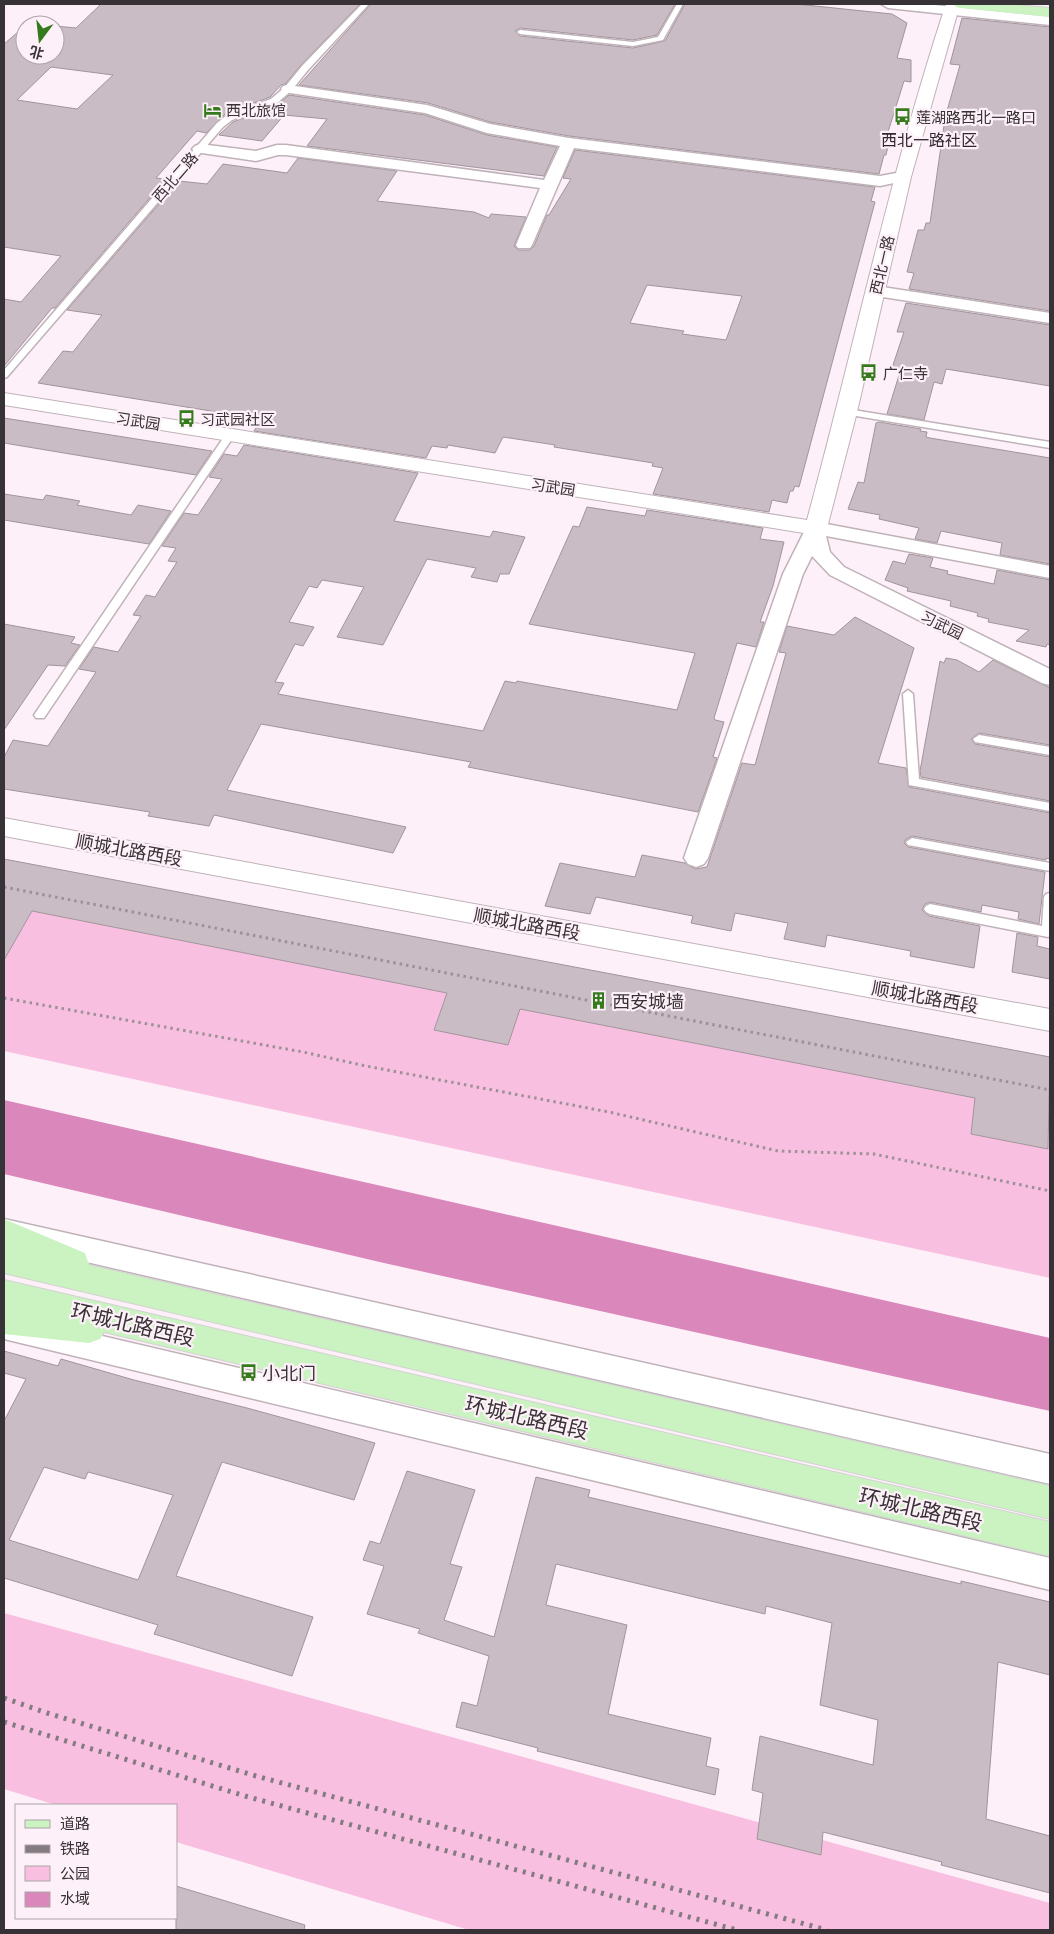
<svg xmlns="http://www.w3.org/2000/svg" width="1054" height="1934" font-family="Quicksand,'Noto Sans SC',sans-serif">
<style>
.green{fill:#f9bfe1}
.water{fill:#da87bb}
.building{fill:#cabcc4;stroke:#a1949b;fill-rule:evenodd}
.lines{fill:none;stroke-linecap:round;stroke-linejoin:round}
.lane-casing{stroke:#bfb2b9;stroke-width:3}
.street-casing{stroke:#bfb2b9;stroke-width:3}
.secondary-casing{stroke:#bfb2b9;stroke-width:2}
.primary-casing{stroke:#d3d2d3;stroke-width:2}
.path{stroke:#9b9197;stroke-width:3;stroke-dasharray:2.5 4;stroke-linecap:butt}
.lane{fill:#fff;fill-rule:evenodd}
.street{fill:#fff;fill-rule:evenodd}
.secondary{fill:#fff;fill-rule:evenodd}
.primary{fill:#cbf2c1;fill-rule:evenodd}
.rail{stroke:#837b80;stroke-width:5;stroke-dasharray:3 6;stroke-linecap:butt}
.labels{text-anchor:middle;dominant-baseline:central;stroke-width:4.5;stroke-linejoin:round;paint-order:stroke}
.far-poi-label{font-size:15px;fill:#373235;stroke:#fef0f8;text-anchor:start}
.far-street-label{font-size:15px;fill:#373235;stroke:#fef0f8}
.far-neighbourhood-label{font-size:16px;fill:#31272d;stroke:#fef0f8}
.street-label{font-size:18px;fill:#373235;stroke:#fef0f8}
.poi-label{font-size:18px;fill:#373235;stroke:#fef0f8;text-anchor:start}
.near-street-label{font-size:21px;fill:#373235;stroke:#fef0f8}
</style>
<rect width="100%" height="100%" fill="#fef0f8"/>
<g class="green">
<polygon points="32,911 447,993 508,1045 520,1009 975,1098 971,1134 1048,1149 1050,1124 1050,1278 4,1051 4,941 14,943"/>
<polygon points="4,1613 1050,1903 1050,1930 469,1930 176,1842 176,1805 56,1805 4,1789"/>
</g>
<polygon class="water" points="4,1100 1050,1338 1050,1411 384,1263 4,1174"/>
<g class="building">
<path d="M101 4H360L301 65 285 84 281 85 270 97 225 114 206 133 197 131 156 178 166 179 55 308H52L4 366V299L21 302 61 256 4 247V44L25 26V55H55V26L76 28ZM51 67 113 75 77 109 17 100Z"/>
<polygon points="371,4 675,4 657,35 633,40 520,28 515,31 520,36 633,48 665,41 685,4 796,4 892,14 907,23 897,58 911,60 911,82 904,81 888,132 891,133 886,155 884,155 879,174 569,136 490,122 428,103 299,85"/>
<polygon points="962,18 1050,27 1050,311 909,289 914,273 907,272 918,230 924,230 926,223 930,223 945,118 960,65 950,64"/>
<polygon points="289,95 425,115 487,135 557,147 544,176 307,146 327,119 284,115 262,141 219,135 233,122 278,105"/>
<path d="M575 150 875 187 871 201 875 202 799 487 795 486 793 491H790L787 503 772 500 769 512 653 494 663 468 652 466 653 463 554 447 555 445 549 444 503 437 495 453 448 445 447 448 432 446 426 458 254 431 263 417 217 412 38 383 63 351 73 352 102 315 67 310 179 181 207 184 223 164 287 173 298 158 397 171 377 201 474 212 489 218 491 214 526 217 514 246 518 250H530L534 246 547 215H549L571 179 563 178ZM647 285 742 296 726 340 682 334 684 331 630 323Z"/>
<polygon points="906,303 1050,325 1050,386 946,369 942,384 934,382 924,420 887,414 900,372 891,371 904,332 897,332"/>
<polygon points="4,418 212,451 196,475 4,443"/>
<polygon points="879,422 921,429 920,431 927,432 926,437 930,438 1050,458 1050,564 1000,555 1002,543 941,531 937,543 915,539 919,528 879,519 880,515 848,509 858,482 864,483 876,423"/>
<polygon points="244,445 418,473 394,521 490,537 493,531 525,537 509,574 500,574 497,582 471,577 476,568 427,559 383,645 337,637 364,587 322,580 317,588 309,586 289,622 314,627 303,646 295,644 275,682 284,683 278,694 483,731 505,681 516,683 517,681 677,710 695,653 529,624 573,526 579,527 587,507 645,516 647,510 763,528 760,539 784,542 773,586 760,622 764,622 756,647 737,643 714,718 715,720 724,722 713,757 717,758 698,812 468,767 471,762 261,724 227,790 406,827 393,853 214,815 209,826 148,816 150,812 4,789 4,757 13,740 48,746 96,672 79,669 94,647 118,652 141,616 133,615 146,595 155,597 177,562 168,561 176,548 162,546 184,513 198,515 222,479 209,477 224,454 237,456"/>
<polygon points="4,494 43,500 46,495 80,501 77,505 131,515 138,505 171,511 149,544 4,520"/>
<polygon points="909,554 933,558 930,567 948,571 947,574 994,584 997,570 1050,580 1050,645 1047,644 1046,647 1016,641 1029,630 988,622 989,619 977,616 978,613 950,606 951,601 907,591 908,588 885,580 893,561 905,564"/>
<polygon points="855,617 914,648 878,763 906,768 909,787 1050,813 1050,859 1046,858 1046,860 912,836 905,840 904,843 908,847 1045,872 1039,924 1018,919 1019,912 982,905 981,912 930,902 925,904 922,910 929,916 980,926 974,968 910,956 911,951 827,935 825,947 784,939 788,923 735,913 731,931 691,923 693,916 596,897 590,914 545,906 560,863 635,877 642,855 685,863 695,869 707,867 742,763 755,765 786,653 779,652 787,626 834,635"/>
<polygon points="4,624 75,637 71,643 80,645 65,666 48,665 4,730"/>
<polygon points="946,658 957,660 979,672 993,660 1050,688 1050,745 979,733 971,739 975,744 1050,757 1050,801 921,777 920,771 940,661 944,663"/>
<polygon points="4,859 1050,1057 1048,1149 971,1134 975,1098 520,1009 508,1045 434,1030 447,993 32,911 4,960"/>
<polygon points="1017,933 1038,937 1037,946 1050,949 1050,979 1012,972"/>
<path d="M4 1351 58 1366 61 1359 134 1380 247 1408 375 1443 354 1500 222 1462 176 1576 313 1617 292 1676 154 1634 158 1625 4 1578V1421L26 1379 4 1373ZM44 1467 85 1479 88 1472 173 1495 138 1580 9 1540Z"/>
<polygon points="407,1471 475,1490 450,1564 462,1567 444,1620 494,1637 536,1477 590,1490 588,1497 961,1584 961,1581 1050,1602 1050,1675 998,1662 986,1819 1050,1836 1050,1893 941,1865 942,1862 823,1832 821,1855 757,1839 763,1793 752,1790 760,1736 873,1765 878,1720 820,1705 832,1623 766,1606 765,1614 556,1564 546,1605 627,1625 608,1714 711,1738 706,1766 719,1769 715,1795 537,1751 538,1748 456,1727 462,1702 477,1706 489,1656 418,1633 420,1629 367,1614 384,1566 363,1560 370,1541 380,1544"/>
<polygon points="176,1886 305,1925 304,1930 176,1930"/>
</g>
<g class="lines">
<defs>
<g id="lane">
<polygon points="362,4 369,4 308,70 291,91 277,103 232,120 223,127 7,377 4,378 4,370 217,123 226,116 271,99 285,87 302,66"/>
<polygon points="677,4 683,4 663,40 633,46 520,34 517,32 520,30 633,42 658,37"/>
<polygon points="847,409 1050,442 1050,448 844,414 842,412"/>
<polygon points="229,433 234,436 44,718 36,718 34,715 36,712 226,434"/>
<polygon points="908,690 913,694 919,779 1050,803 1050,811 909,785 903,694"/>
<polygon points="979,735 1050,747 1050,755 975,742 973,739"/>
<polygon points="912,838 1050,863 1050,871 908,845 906,842"/>
<polygon points="1050,893 1050,936 1048,937 930,914 926,912 924,909 926,906 930,904 1042,926 1044,897 1046,894"/>
</g>
<g id="street">
<polygon points="881,4 925,4 1050,17 1050,25 888,8"/>
<polygon points="288,85 427,105 490,124 569,138 880,176 902,172 908,174 910,177 908,180 880,186 574,148 532,245 530,248 518,248 516,245 540,188 286,155 278,155 256,161 195,152 192,149 195,146 200,144 256,151 277,145 286,145 544,180 560,146 487,133 425,113 283,92 281,89 283,86"/>
<polygon points="876,286 1050,313 1050,323 870,295 867,291 870,287"/>
<polygon points="816,522 1050,566 1050,578 826,536 830,552 844,567 1050,669 1050,685 1042,683 830,575 812,556 803,574 708,858 704,864 696,867 688,864 684,858 783,574 806,528 809,524"/>
<polygon points="4,1219 1050,1454 1050,1484 4,1243"/>
<polygon points="4,1313 1050,1558 1050,1590 4,1339"/>
</g>
<g id="secondary">
<path d="M946 4H960L911 177 857 412 827 528 824 533 816 535 4 405V393L807 520C854 348 890 173 946 4Z"/>
<polygon points="4,818 1050,1009 1050,1031 4,836"/>
</g>
<g id="primary">
<polygon points="954,4 1003,4 1050,8 1050,17 961,8 956,7"/>
<polygon points="4,1219 85,1253 89,1265 1050,1486 1050,1519 4,1273"/>
<polygon points="4,1280 1050,1522 1050,1556 104,1332 100,1339 89,1343 4,1334"/>
</g>
</defs>
<use href="#lane" class="lane-casing"/>
<use href="#street" class="street-casing"/>
<use href="#secondary" class="secondary-casing"/>
<use href="#primary" class="primary-casing"/>
<g class="path">
<polyline points="4,887 1050,1090"/>
<polyline points="4,998 303,1052 366,1066 609,1112 778,1151 874,1154 1050,1191"/>
</g>
<use href="#lane" class="lane"/>
<use href="#street" class="street"/>
<use href="#secondary" class="secondary"/>
<use href="#primary" class="primary"/>
<g class="rail">
<polyline points="4,1698 47,1713 256,1776 827,1930"/>
<polyline points="4,1722 245,1796 737,1930"/>
</g>
</g>
<defs>
<symbol id="hotel-bare" viewBox="-9 -9 18 18"><path d="M-6-4.5h1.5V1H6V5H4.5V3h-9V5H-6ZM-4 0a1.8 1.8 0 1 1 3.6 0ZM.5 0V-2.5h3Q6-2.5 6 0Z" fill="#357a1c" stroke="#fef0f8" stroke-width="2.5" paint-order="stroke"/></symbol>
<symbol id="bus-bare" viewBox="-9 -9 18 18"><path d="M-5-6H5V4H4V6H2V4H-2V6H-4V4H-5ZM-3.5-4V0h7V-4ZM-3.5 1.2v1.5H-2V1.2ZM2 1.2v1.5H3.5V1.2Z" fill="#357a1c" stroke="#fef0f8" stroke-width="2.5" paint-order="stroke"/></symbol>
<symbol id="building-bare" viewBox="-9 -9 18 18"><path d="M-4-6H4V6H1V3H-1V6H-4ZM-2.5-4.3h1.7v1.8h-1.7ZM.8-4.3h1.7v1.8H.8ZM-2.5-1h1.7V.8h-1.7ZM.8-1h1.7V.8H.8Z" fill="#357a1c" stroke="#fef0f8" stroke-width="2.5" paint-order="stroke"/></symbol>
</defs>
<g fill-rule="evenodd">
<use href="#hotel-bare" x="200" y="98" width="25" height="25"/>
<use href="#bus-bare" x="890" y="104" width="25" height="25"/>
<use href="#bus-bare" x="856" y="360" width="25" height="25"/>
<use href="#bus-bare" x="174" y="406" width="25" height="25"/>
<use href="#building-bare" x="586" y="988" width="25" height="25"/>
<use href="#bus-bare" x="236" y="1360" width="25" height="25"/>
</g>
<g class="labels">
<g class="far-poi-label">
<text x="226" y="110">西北旅馆</text>
<text x="916" y="117">莲湖路西北一路口</text>
<text x="883" y="373">广仁寺</text>
<text x="200" y="419">习武园社区</text>
</g>
<g class="far-street-label">
<text transform="translate(175 177) rotate(-49)">西北二路</text>
<text transform="translate(882 265) rotate(-77)">西北一路</text>
<text transform="translate(138 421) rotate(9)">习武园</text>
<text transform="translate(553 487) rotate(9)">习武园</text>
<text transform="translate(942 625) rotate(26)">习武园</text>
</g>
<g class="far-neighbourhood-label">
<text x="929" y="140">西北一路社区</text>
</g>
<g class="street-label">
<text transform="translate(129 850) rotate(10)">顺城北路西段</text>
<text transform="translate(527 924) rotate(10)">顺城北路西段</text>
<text transform="translate(925 997) rotate(10)">顺城北路西段</text>
</g>
<g class="poi-label">
<text x="612" y="1001">西安城墙</text>
<text x="262" y="1373">小北门</text>
</g>
<g class="near-street-label">
<text transform="translate(133 1324) rotate(13)">环城北路西段</text>
<text transform="translate(527 1417) rotate(13)">环城北路西段</text>
<text transform="translate(921 1509) rotate(13)">环城北路西段</text>
</g>
</g>
<rect width="1054" height="1934" fill="none" stroke="#373235" stroke-width="10"/>
<rect x="15" y="1804" width="162" height="115" fill="#fef0f8" stroke="#aea4aa"/>
<rect x="25" y="1820" width="25" height="8" fill="#cbf2c1" stroke="#aea4aa"/>
<text x="60" y="1829" font-size="15" fill="#373235">道路</text>
<rect x="25" y="1845" width="25" height="8" fill="#837b80" stroke="#aea4aa"/>
<text x="60" y="1854" font-size="15" fill="#373235">铁路</text>
<rect x="25" y="1866" width="25" height="15" fill="#f9bfe1" stroke="#aea4aa"/>
<text x="60" y="1879" font-size="15" fill="#373235">公园</text>
<rect x="25" y="1892" width="25" height="15" fill="#da87bb" stroke="#aea4aa"/>
<text x="60" y="1904" font-size="15" fill="#373235">水域</text>
<g transform="translate(40 40) rotate(195)"><circle r="24" fill="#fef0f8" stroke="#aea4aa"/>
<path d="M0-4L9 19L0 12L-9 19Z" fill="#357a1c"/>
<text y="-8" font-size="14" font-weight="bold" text-anchor="middle" fill="#373235">北</text>
</g>
</svg>
